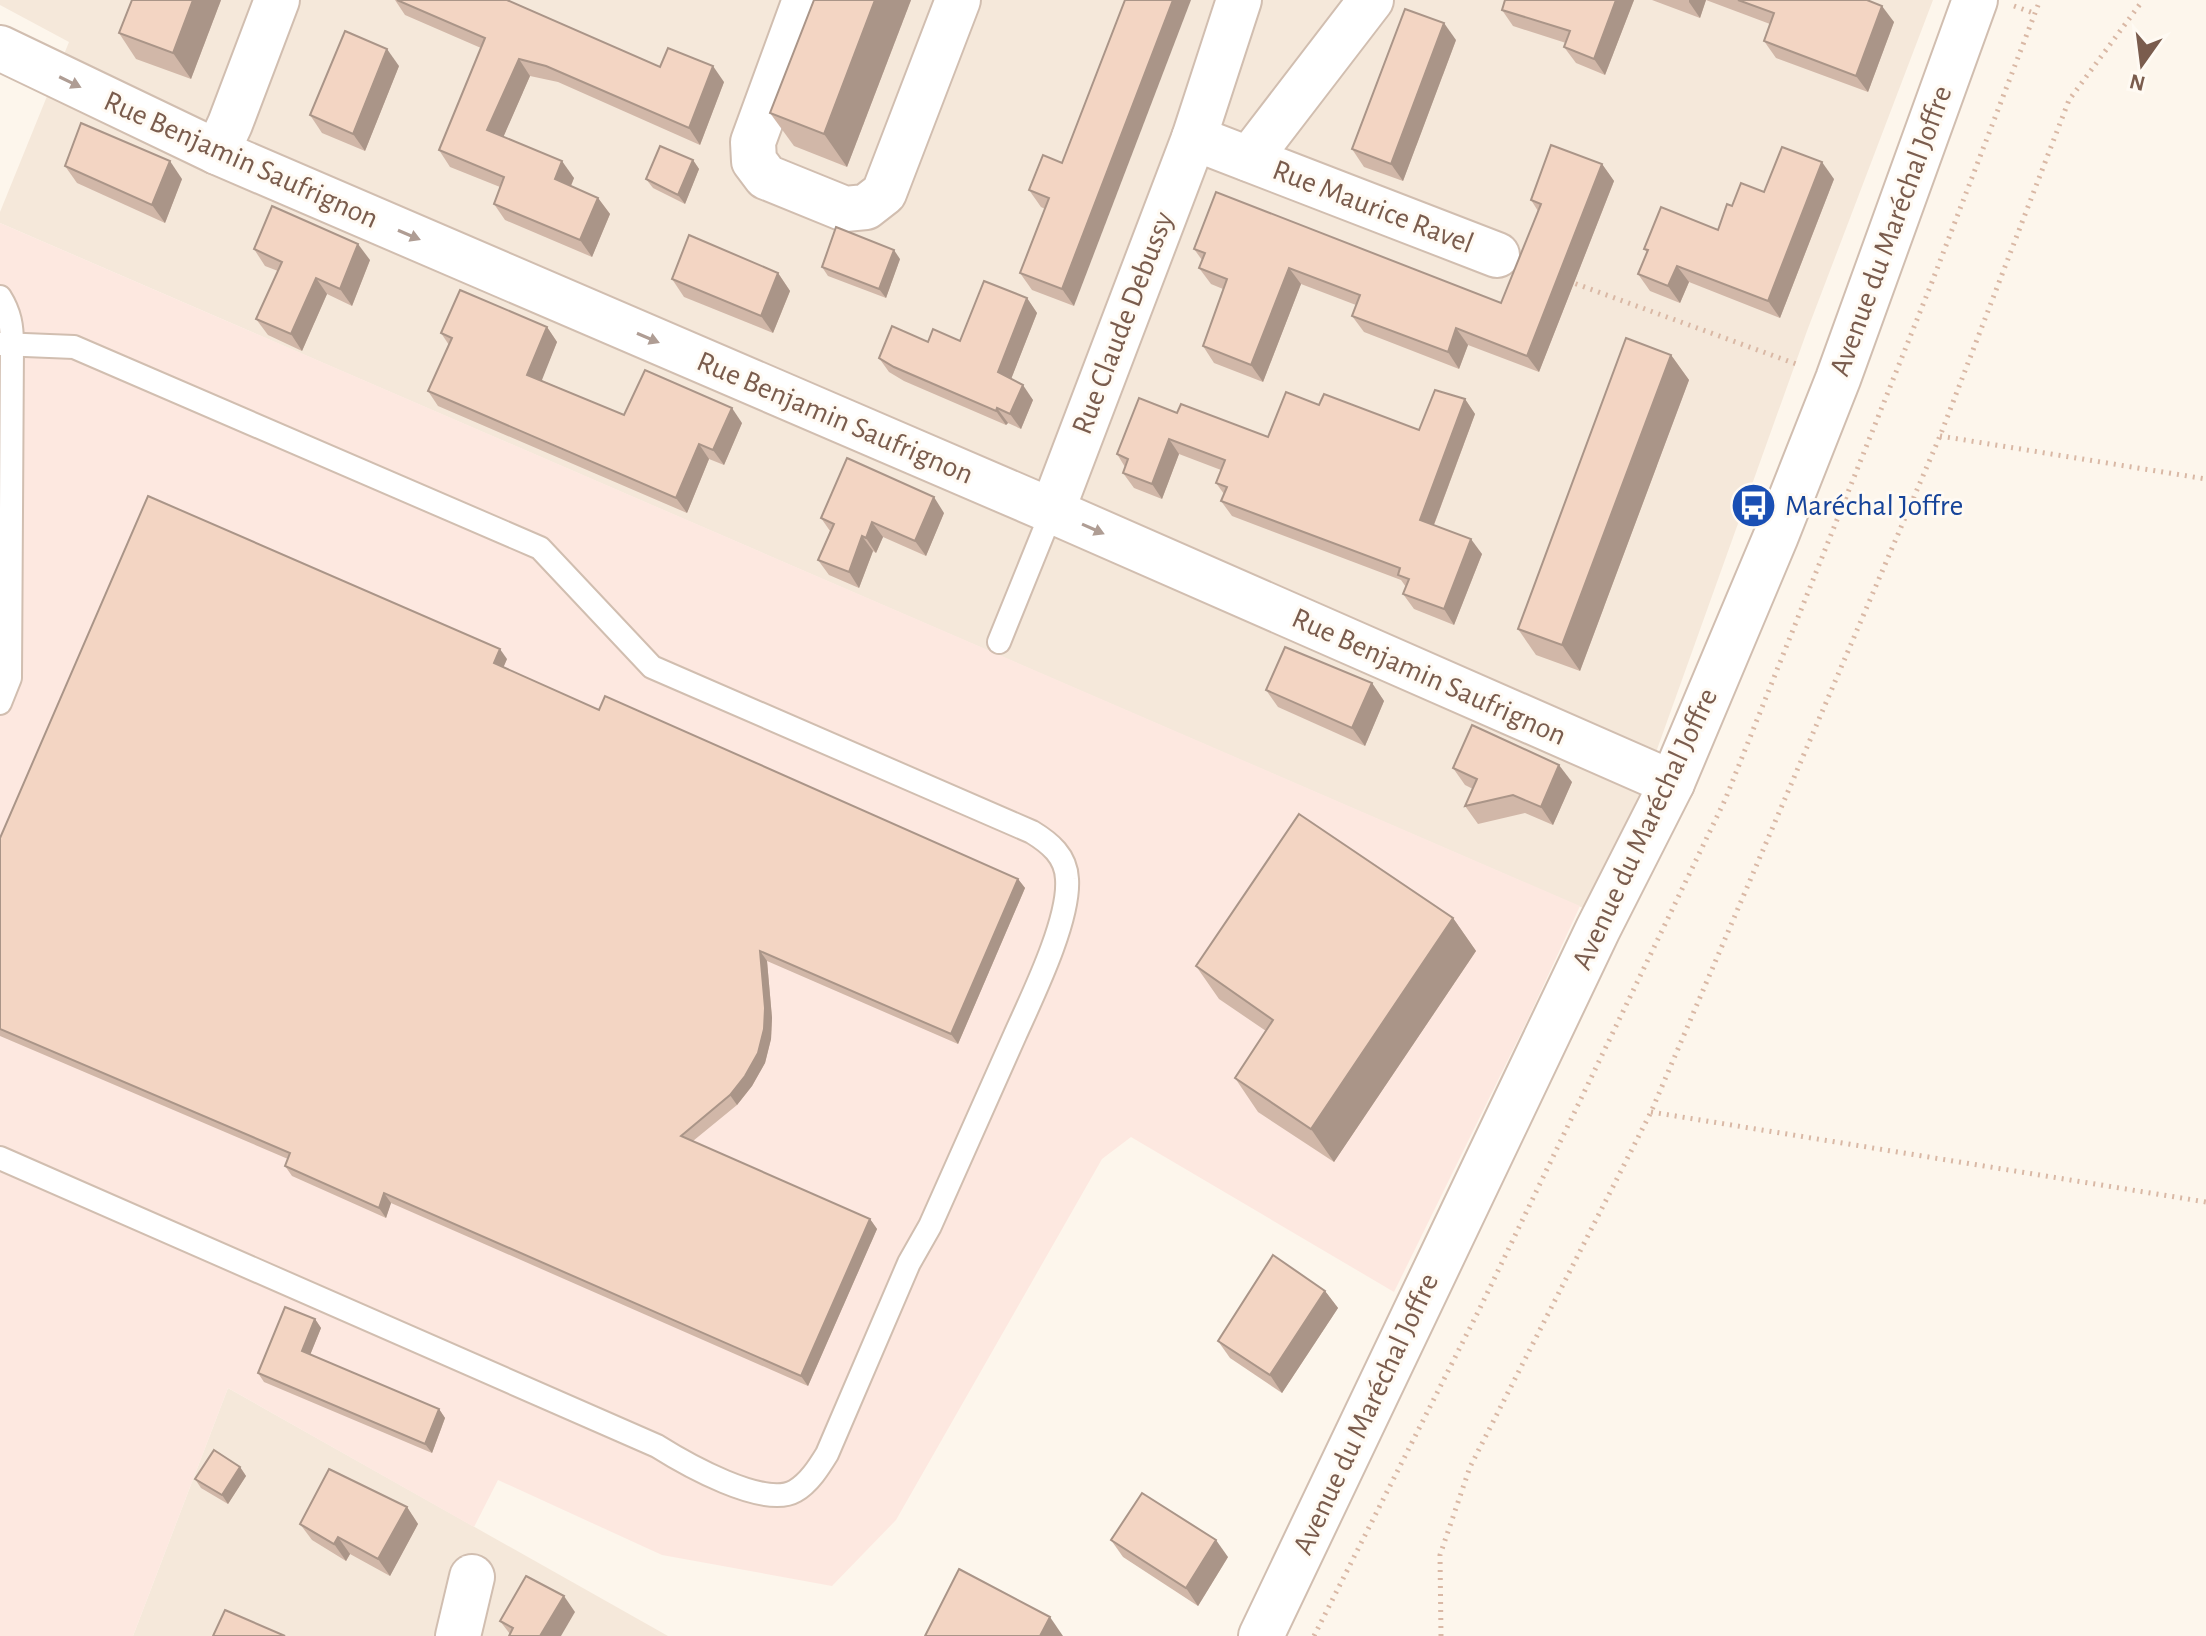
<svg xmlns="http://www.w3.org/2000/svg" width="2206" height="1636" font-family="'Alegreya Sans',sans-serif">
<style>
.residential{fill:#f5e8da}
.commercial{fill:#fde8e0}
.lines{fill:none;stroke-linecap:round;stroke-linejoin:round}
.service-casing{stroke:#d1beb0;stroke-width:26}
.minor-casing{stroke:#d1beb0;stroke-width:48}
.tertiary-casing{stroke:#d1beb0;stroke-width:48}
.path{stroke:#d9b8a5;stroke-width:5;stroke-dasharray:2 6;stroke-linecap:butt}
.service{stroke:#fff;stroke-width:22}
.minor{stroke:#fff;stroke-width:44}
.tertiary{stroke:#fff;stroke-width:44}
.wall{fill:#d1b7a8}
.shaded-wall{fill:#aa9588}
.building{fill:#f3d5c3;stroke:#aa9588;stroke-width:2}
.oneway{fill:#af9d94}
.labels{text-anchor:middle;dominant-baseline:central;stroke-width:6;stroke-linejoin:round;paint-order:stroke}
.street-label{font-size:30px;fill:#7a5c4d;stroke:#fffaf3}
.transit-label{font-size:30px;fill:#164399;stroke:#fffaf3;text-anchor:start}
</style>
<rect width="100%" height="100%" fill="#fdf6ec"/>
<g class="residential">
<polygon points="0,0 1933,0 1807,331 1640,797 1583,908 0,223 0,212 69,42 0,5"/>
<polygon points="228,1388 668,1636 133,1636"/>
</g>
<polygon class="commercial" points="0,223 1580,906 1528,1019 1394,1292 1131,1137 1102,1159 896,1520 832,1586 662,1555 498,1480 474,1527 228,1388 133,1636 0,1636"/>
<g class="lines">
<defs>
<g id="service">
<path d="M0 297C10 313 12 326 12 344L10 678 0 703"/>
<path d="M0 344 74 347 540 548 652 667 1032 832C1050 843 1066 856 1067 879 1070 920 1032 997 1015 1035 986 1099 958 1163 930 1226L909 1263 827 1454C819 1467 809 1483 795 1491 764 1509 684 1463 657 1446L0 1158"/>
<polyline points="999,642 1052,511"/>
</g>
<g id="minor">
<polyline points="805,0 753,142 754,161 766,177 845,209 866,207 884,193 958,0"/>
<polyline points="0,48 217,152 1052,511 1672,783"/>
<polyline points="1194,138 1497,255"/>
<polyline points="217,152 230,124 277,0"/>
<polyline points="1249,159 1371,0"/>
<polyline points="1052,511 1194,138 1239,0"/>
<polyline points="458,1636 472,1577"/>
</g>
<polyline id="tertiary" points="1261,1636 1598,929 1672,783 1776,536 1838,379 1975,0"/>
</defs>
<use href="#service" class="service-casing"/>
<use href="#minor" class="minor-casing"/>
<use href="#tertiary" class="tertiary-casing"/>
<g class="path">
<polyline points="2014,6 2036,14"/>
<polyline points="1568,281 1799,365"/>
<polyline points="1940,436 2206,479"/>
<polyline points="1651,1112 2206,1202"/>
<polyline points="1314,1636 1481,1306 1725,800 1932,282 2040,0"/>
<polyline points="1441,1636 1440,1555 1470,1467 1651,1112 1940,436 2069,100 2143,0"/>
</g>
<use href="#service" class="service"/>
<use href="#minor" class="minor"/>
<use href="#tertiary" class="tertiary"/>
</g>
<g class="wall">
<polygon points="221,0 191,79 136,59 119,33"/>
<polygon points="395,0 508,0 660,67 724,82 700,145 558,82 530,76 503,137 574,178 571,186 598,198 610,214 592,257 505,220 494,204 500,187 450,167 439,150 481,48 405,15"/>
<polygon points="814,0 911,0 847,167 794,146 770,113"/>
<polygon points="1634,0 1605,75 1576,63 1564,47 1566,43 1513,26 1502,10"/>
<polygon points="1652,0 1867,0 1894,22 1868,92 1776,58 1764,41 1770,24 1706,0 1700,18"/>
<polygon points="1456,40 1403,181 1364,167 1352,149"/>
<polygon points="399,66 365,151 322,133 310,115"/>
<polygon points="1043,155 1074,306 1032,290 1020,273 1045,209 1041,207 1029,190"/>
<polygon points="693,160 699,169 685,204 653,188 646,179"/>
<polygon points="1602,164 1614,181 1539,372 1468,345 1459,369 1364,332 1352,316 1356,305 1301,284 1263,382 1214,363 1203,346 1223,289 1211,284 1199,268 1202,260 1194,249 1501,303 1538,211 1531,200"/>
<polygon points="65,166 182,179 165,223 77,183"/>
<polygon points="1834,179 1780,318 1689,282 1680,303 1650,291 1638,274 1647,252 1644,249 1718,230 1732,206 1764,192"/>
<polygon points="254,249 370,260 352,306 327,294 302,351 268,335 256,319 278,271 265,266"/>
<polygon points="900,259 886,298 828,276 822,267"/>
<polygon points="778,273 790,291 773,333 684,297 672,279"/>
<polygon points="1027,298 1037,313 1011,379 1033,400 1021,429 1008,423 1006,425 904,381 889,372 879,358 928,342 960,341"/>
<polygon points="547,327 557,342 541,380 624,415 742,423 724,465 709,459 687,513 438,406 428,391 449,345 441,333"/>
<polygon points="1671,355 1689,380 1580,671 1536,655 1518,629"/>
<polygon points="1465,399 1475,414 1434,525 1482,554 1454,625 1414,609 1403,594 1406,587 1401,580 1232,516 1221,501 1224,494 1216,483 1221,470 1179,454 1162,499 1134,488 1123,473 1125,467 1117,454 1177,413 1268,437 1319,405 1419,430"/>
<polygon points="944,513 926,556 883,537 876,553 873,551 859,588 829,575 818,560 830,531 821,518"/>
<polygon points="507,659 503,667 599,710 1018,879 1025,888 958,1044 767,961 772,1018 771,1039 765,1063 752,1086 737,1105 693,1141 870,1219 877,1229 808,1386 391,1203 386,1218 292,1176 285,1166 288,1159 0,1036 0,838"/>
<polygon points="1372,683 1384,701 1365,746 1278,707 1266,690"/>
<polygon points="1453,768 1572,782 1553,825 1525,813 1478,824 1465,806 1473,789 1465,785"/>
<polygon points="1453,918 1476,951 1334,1162 1258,1112 1235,1078 1266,1031 1219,999 1196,966"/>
<polygon points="1325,1291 1338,1308 1282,1393 1230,1358 1218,1341"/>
<polygon points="315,1319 321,1328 310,1355 439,1409 445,1418 432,1453 264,1382 258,1373"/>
<polygon points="240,1467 246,1476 228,1504 201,1488 195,1479"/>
<polygon points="407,1507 418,1524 390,1576 350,1554 346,1561 312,1540 300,1524"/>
<polygon points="1111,1540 1228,1557 1198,1606 1123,1557"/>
<polygon points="575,1612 510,1634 500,1621"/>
</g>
<g class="shaded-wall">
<polygon points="193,0 221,0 191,79 173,53"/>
<polygon points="875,0 911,0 847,167 824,134"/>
<polygon points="1173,0 1191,0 1074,306 1062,289"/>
<polygon points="1616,0 1634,0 1605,75 1594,59"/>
<polygon points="1689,0 1706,0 1700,18 1689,2"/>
<polygon points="1882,6 1894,22 1868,92 1856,76"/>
<polygon points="1444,23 1456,40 1403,181 1391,164"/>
<polygon points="387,49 399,66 365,151 353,134"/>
<polygon points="519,59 530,76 499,147 487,130"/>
<polygon points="713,66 724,82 700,145 689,128"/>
<polygon points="693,160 699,169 685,204 678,195"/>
<polygon points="170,161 182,179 165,223 152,205"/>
<polygon points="562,161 574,178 567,195 555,179"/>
<polygon points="1822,162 1834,179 1780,318 1768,301"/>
<polygon points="1602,164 1614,181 1539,372 1527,356"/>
<polygon points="598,198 610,214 592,257 580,240"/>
<polygon points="358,244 370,260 352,306 340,289"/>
<polygon points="894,250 900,259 886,298 879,289"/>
<polygon points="1677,266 1689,282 1680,303 1668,286"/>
<polygon points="1289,268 1301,284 1263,382 1251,365"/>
<polygon points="778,273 790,291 773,333 761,316"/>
<polygon points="316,278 327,294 302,351 291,334"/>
<polygon points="1027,298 1037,313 1008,387 998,372"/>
<polygon points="547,327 557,342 538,390 527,375"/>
<polygon points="1456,328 1468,345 1459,369 1448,352"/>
<polygon points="1671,355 1689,380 1580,671 1562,645"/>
<polygon points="1023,385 1033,400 1021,429 1010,414"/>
<polygon points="1465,399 1475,414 1430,535 1420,520"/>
<polygon points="732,408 742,423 724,465 713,450"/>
<polygon points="997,408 1008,423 1006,425 996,411"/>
<polygon points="1169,439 1179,454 1162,499 1152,484"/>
<polygon points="699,444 709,459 687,513 676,498"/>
<polygon points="934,497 944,513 926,556 915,541"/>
<polygon points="872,522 883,537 876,553 866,538"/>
<polygon points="862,536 873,551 859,588 849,572"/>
<polygon points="1471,539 1482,554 1454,625 1444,609"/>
<polygon points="500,649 507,659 501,673 494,663"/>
<polygon points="1372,683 1384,701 1365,746 1352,728"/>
<polygon points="1559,765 1572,782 1553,825 1541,807"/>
<polygon points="1018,879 1025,888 958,1044 951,1034"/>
<polygon points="1453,918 1476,951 1334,1162 1311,1129"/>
<polygon points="760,951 767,961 772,1018 771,1039 765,1063 752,1086 737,1105 730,1095"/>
<polygon points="384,1193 391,1203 386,1218 379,1208"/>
<polygon points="870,1219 877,1229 808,1386 801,1376"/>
<polygon points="1325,1291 1338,1308 1282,1393 1270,1375"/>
<polygon points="315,1319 321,1328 308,1360 302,1351"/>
<polygon points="439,1409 445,1418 432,1453 425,1444"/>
<polygon points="240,1467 246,1476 228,1504 222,1495"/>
<polygon points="407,1507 418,1524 390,1576 378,1559"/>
<polygon points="338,1537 350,1554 346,1561 334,1544"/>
<polygon points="1216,1540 1228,1557 1198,1606 1186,1588"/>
<polygon points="564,1596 575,1612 561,1636 540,1636"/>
<polygon points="1050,1617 1063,1636 1040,1636"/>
</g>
<g class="building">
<polygon points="132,0 193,0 173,53 119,33"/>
<polygon points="397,0 507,0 660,67 668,48 713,66 689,128 546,66 519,59 487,130 562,161 555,179 598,198 580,240 494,204 504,177 439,150 485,38"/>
<polygon points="814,0 875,0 824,134 770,113"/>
<polygon points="1125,0 1173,0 1062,289 1020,273 1049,198 1029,190 1043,155 1062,163"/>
<polygon points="1505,0 1616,0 1594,59 1564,47 1570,31 1502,10"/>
<polygon points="1738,0 1867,0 1882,6 1856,76 1764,41 1774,13"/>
<polygon points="1405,9 1444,23 1391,164 1352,149"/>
<polygon points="345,31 387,49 353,134 310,115"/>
<polygon points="81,123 170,161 152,205 65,166"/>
<polygon points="1551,145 1602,164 1527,356 1456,328 1448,352 1352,316 1360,295 1289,268 1251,365 1203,346 1227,279 1199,268 1205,253 1194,249 1216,192 1501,303 1541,204 1531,200"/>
<polygon points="660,146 693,160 678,195 646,179"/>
<polygon points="1782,147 1822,162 1768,301 1677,266 1668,286 1638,274 1648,250 1644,249 1661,207 1718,230 1727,204 1732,206 1741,183 1764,192"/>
<polygon points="272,206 358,244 340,289 316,278 291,334 256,319 282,262 254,249"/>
<polygon points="836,227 894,250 879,289 822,267"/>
<polygon points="689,235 778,273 761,316 672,279"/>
<polygon points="984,281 1027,298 998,372 1023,385 1010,414 997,408 996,411 894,367 879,358 892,326 928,342 933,329 960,341"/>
<polygon points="460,290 547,327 527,375 624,415 645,370 732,408 713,450 699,444 676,498 428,391 452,338 441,333"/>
<polygon points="1626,338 1671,355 1562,645 1518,629"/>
<polygon points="1435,390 1465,399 1420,520 1471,539 1444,609 1403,594 1409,579 1398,575 1400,568 1221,501 1227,487 1216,483 1225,460 1169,439 1152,484 1123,473 1128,459 1117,454 1139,398 1177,413 1181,404 1268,437 1286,392 1319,405 1324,394 1419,430"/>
<polygon points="847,458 934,497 915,541 872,522 866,538 862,536 849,572 818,560 834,524 821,518"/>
<polygon points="148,496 500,649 494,663 599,710 605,696 1018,879 951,1034 760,951 765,1008 764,1029 758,1053 745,1076 730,1095 681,1136 870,1219 801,1376 384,1193 379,1208 285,1166 290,1153 0,1029 0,838"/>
<polygon points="1285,647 1372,683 1352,728 1266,690"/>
<polygon points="1472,725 1559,765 1541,807 1513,795 1465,806 1477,779 1453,768"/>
<polygon points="1299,814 1453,918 1311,1129 1235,1078 1273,1020 1196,966"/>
<polygon points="1273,1255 1325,1291 1270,1375 1218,1341"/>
<polygon points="285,1307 315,1319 302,1351 439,1409 425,1444 258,1373"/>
<polygon points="214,1450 240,1467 222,1495 195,1479"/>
<polygon points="329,1469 407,1507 378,1559 338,1537 334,1544 300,1524"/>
<polygon points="1142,1493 1216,1540 1186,1588 1111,1540"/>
<polygon points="959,1569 1050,1617 1040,1636 925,1636"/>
<polygon points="526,1576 564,1596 540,1636 509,1636 513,1628 500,1621"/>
<polygon points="225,1610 285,1636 213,1636"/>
</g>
<defs><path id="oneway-solid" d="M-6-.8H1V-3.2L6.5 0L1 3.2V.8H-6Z" transform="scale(2)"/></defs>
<g class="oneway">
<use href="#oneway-solid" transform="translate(70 82) rotate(26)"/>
<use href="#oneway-solid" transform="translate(409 235) rotate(23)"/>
<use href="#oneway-solid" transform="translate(648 338) rotate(23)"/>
<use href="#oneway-solid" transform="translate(1093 529) rotate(24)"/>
</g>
<defs>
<symbol id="bus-disc" viewBox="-11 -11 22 22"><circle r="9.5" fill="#1a4fb4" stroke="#fffaf3"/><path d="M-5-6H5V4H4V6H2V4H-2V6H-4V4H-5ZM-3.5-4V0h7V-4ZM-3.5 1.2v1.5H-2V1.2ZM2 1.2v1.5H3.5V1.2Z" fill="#fff"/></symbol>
</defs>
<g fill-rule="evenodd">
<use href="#bus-disc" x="1728" y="480" width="51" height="51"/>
</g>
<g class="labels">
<g class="street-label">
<text transform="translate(241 160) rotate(24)">Rue Benjamin Saufrignon</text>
<text transform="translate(1373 207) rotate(21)">Rue Maurice Ravel</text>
<text transform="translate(1891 231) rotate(-70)">Avenue du Maréchal Joffre</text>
<text transform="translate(1123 323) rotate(-69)">Rue Claude Debussy</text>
<text transform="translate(835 418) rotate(23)">Rue Benjamin Saufrignon</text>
<text transform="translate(1429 677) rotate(24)">Rue Benjamin Saufrignon</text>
<text transform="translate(1645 829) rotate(-65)">Avenue du Maréchal Joffre</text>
<text transform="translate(1366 1414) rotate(-65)">Avenue du Maréchal Joffre</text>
</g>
<g class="transit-label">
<text x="1785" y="506">Maréchal Joffre</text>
</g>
</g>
<g transform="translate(2142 64) rotate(194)" stroke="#fffaf3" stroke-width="6" paint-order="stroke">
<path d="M0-6L14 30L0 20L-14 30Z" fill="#7a5c4d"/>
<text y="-12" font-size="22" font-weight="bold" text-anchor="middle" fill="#7a5c4d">N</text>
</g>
</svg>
